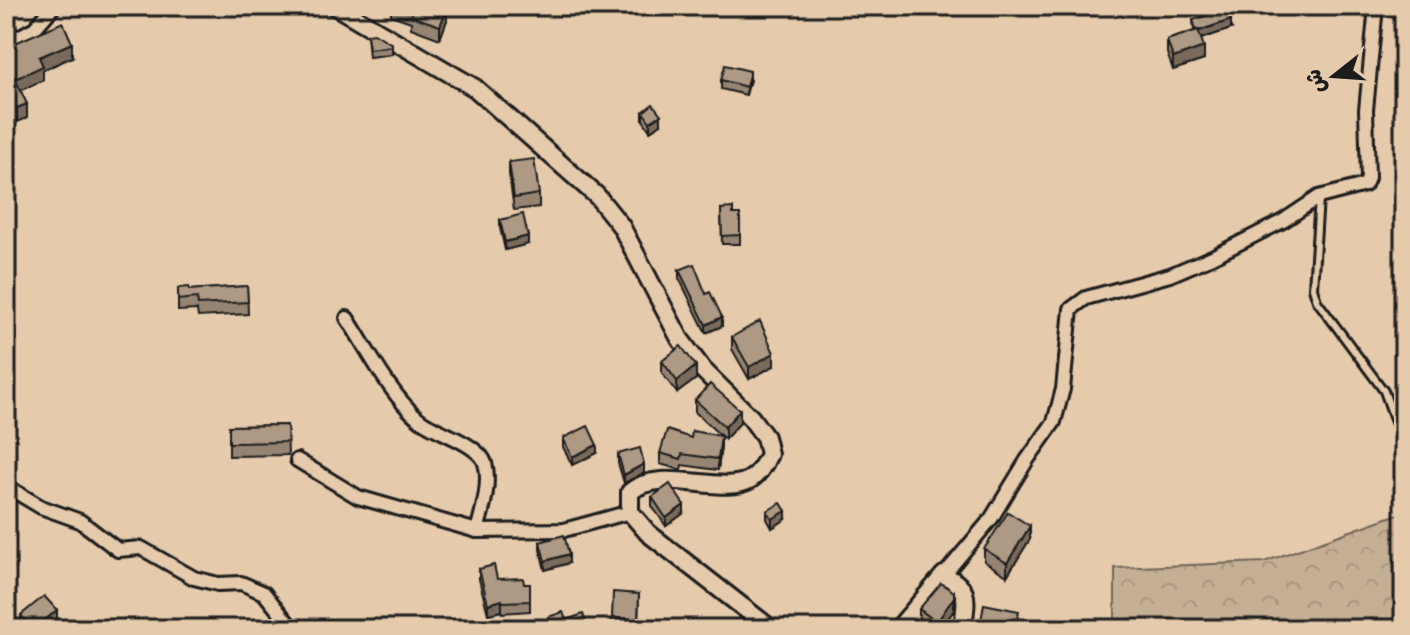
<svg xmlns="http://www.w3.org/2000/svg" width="1410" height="635" font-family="Pangolin,'Playpen Sans Arabic',sans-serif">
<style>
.forest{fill:url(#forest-crowns);stroke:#706558;stroke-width:2}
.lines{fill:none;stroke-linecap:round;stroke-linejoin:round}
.service-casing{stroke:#1c1c1c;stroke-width:12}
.minor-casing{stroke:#1c1c1c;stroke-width:18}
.secondary-casing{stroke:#1c1c1c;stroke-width:22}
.service{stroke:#e5caac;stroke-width:6}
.minor{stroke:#e5caac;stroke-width:12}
.secondary{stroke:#e5caac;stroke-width:16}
.wall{fill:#958472;stroke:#1c1c1c;stroke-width:2}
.shaded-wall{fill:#796b5c;stroke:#1c1c1c;stroke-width:2}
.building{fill:#ad9984;stroke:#1c1c1c;stroke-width:2}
</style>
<defs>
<pattern id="forest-crowns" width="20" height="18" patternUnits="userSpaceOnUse" patternTransform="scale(2)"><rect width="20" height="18" fill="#c4ae94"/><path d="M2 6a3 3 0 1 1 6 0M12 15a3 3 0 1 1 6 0" fill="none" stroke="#a8957f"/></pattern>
</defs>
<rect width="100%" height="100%" fill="#e5caac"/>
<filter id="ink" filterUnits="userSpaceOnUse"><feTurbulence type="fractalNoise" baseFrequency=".0125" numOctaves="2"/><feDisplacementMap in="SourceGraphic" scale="16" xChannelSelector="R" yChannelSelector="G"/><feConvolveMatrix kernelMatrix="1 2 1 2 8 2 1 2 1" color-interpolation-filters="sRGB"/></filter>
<g filter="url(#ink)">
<polygon class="forest" points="1404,512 1404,629 1115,629 1115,568 1264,562"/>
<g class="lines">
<defs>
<polyline id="service" points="1319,198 1313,288 1317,301 1384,391 1404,447"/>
<g id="minor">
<polyline points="6,44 35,28 54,6"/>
<path d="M347 318C366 347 392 398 419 419 435 432 479 444 485 463 491 483 482 512 477 531"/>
<polyline points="297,460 358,497 477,531 564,530 630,512"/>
<polyline points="6,486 41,507 80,521 118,550 141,548 194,578 218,584 241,583 264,593 293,629"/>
<polyline points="944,575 991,519 1027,460 1054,422 1063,389 1071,309 1086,298 1170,275 1212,257 1283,221 1319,197 1365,185 1368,178 1366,110 1376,6"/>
</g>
<g id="secondary">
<path d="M335 6 475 88 597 196 621 226 680 339 703 370 751 418 765 437 769 454C765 463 760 473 751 479 723 497 661 465 630 492V512L648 533 771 629"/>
<path d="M898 629 944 575C973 590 965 601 963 629"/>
</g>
</defs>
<use href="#service" class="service-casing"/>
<use href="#minor" class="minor-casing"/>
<use href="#secondary" class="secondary-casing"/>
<use href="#service" class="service"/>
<use href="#minor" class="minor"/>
<use href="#secondary" class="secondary"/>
</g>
<g class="wall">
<polygon points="391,6 443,6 447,20 440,39 411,28 411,22 391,15"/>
<polygon points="1193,20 1231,29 1201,39 1204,60 1173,70 1167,53 1167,40 1194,31"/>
<polygon points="367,34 392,44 392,54 369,57"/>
<polygon points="6,47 72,57 43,70 43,80 21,90 27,118 17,122 6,99"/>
<polygon points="750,79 746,95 721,89 721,80"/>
<polygon points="643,112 661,124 650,131 643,120"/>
<polygon points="509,162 539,194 539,207 514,210 509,174"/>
<polygon points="721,209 733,214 740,214 740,244 722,244"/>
<polygon points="500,220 528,244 505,250 500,228"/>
<polygon points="679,270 722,326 706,333 679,278"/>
<polygon points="247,286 248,314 198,317 197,310 178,311 178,288 189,290"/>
<polygon points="732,337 774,366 749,379 732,349"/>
<polygon points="662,361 696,379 677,393 662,373"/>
<polygon points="695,400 740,423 725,439 721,436 721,446 718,470 682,465 681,470 660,464 660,453 691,438 721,436 695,412"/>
<polygon points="287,425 288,455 229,456 229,426"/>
<polygon points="563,438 597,453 572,465 563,447"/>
<polygon points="618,454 644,473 624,483 618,463"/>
<polygon points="652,497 684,513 666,526 652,506"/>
<polygon points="767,511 786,519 772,528 767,519"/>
<polygon points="1030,539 1007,576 984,561 984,549"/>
<polygon points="540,542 569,563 545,570 540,550"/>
<polygon points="479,569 497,579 524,584 530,584 530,611 502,613 502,611 488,614 479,579"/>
<polygon points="639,594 638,629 612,629 612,618"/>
<polygon points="919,609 954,610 942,627 927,628 919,622"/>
<polygon points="21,615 57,619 44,629 25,629 21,624"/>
</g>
<g class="shaded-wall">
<polygon points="447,8 447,20 440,39 440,26"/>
<polygon points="1231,20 1231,29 1197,40 1197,32"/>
<polygon points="72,43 72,57 43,70 43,80 15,93 15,79 39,57"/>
<polygon points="1204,47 1204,60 1173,70 1173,58"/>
<polygon points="750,71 750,79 746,95 746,87"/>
<polygon points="27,104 27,118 17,122 17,108"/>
<polygon points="661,115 661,124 650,131 650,122"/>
<polygon points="528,236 528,244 505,250 505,242"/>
<polygon points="722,317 722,326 706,333 706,325"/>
<polygon points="774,353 774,366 749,379 749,367"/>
<polygon points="696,366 696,379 677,393 677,381"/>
<polygon points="740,410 740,423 725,439 725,427"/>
<polygon points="721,436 721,446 718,470 718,459"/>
<polygon points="597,445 597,453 572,465 572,457"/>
<polygon points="644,464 644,473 624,483 624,475"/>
<polygon points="684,505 684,513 666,526 666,518"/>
<polygon points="786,511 786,519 772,528 772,519"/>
<polygon points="1030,526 1030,539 1007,576 1007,563"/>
<polygon points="569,554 569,563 545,570 545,561"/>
<polygon points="954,592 954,610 941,629 937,629 937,622"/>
<polygon points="502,600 502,611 488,614 488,604"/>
<polygon points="57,610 57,619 44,629 34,629"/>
</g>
<g class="building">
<polygon points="401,6 443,6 447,8 440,26 411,16 413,11"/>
<polygon points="1227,9 1231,20 1198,31 1198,30 1196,30 1193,20"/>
<polygon points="63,22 72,43 39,57 43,66 15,79 27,104 17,108 6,84 6,47"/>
<polygon points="1198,30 1204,47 1173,58 1167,40"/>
<polygon points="374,33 392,44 392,46 369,49 367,34"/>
<polygon points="725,65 750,71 746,87 721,80"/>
<polygon points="653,104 661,115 650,122 643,112"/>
<polygon points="534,159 539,194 514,198 509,162"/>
<polygon points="733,208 733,214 740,214 740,235 722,236 721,209"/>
<polygon points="523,214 528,236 505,242 500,220"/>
<polygon points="694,264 706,294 710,292 722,317 706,325 679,270"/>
<polygon points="247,286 248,302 198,305 197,298 178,300 178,288 189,287 189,290"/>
<polygon points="760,321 774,353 749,367 732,337"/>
<polygon points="681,346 696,366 677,381 662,361"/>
<polygon points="710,384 740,410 725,427 695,400"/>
<polygon points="287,425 288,442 229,443 229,426"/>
<polygon points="588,426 597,445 572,457 563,438"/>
<polygon points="667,430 691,438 692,431 721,436 718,459 682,454 681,459 660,453"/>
<polygon points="640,448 644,464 624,475 618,454"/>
<polygon points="670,484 684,505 666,518 652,497"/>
<polygon points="781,503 786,511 772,519 767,511"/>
<polygon points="1008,512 1030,526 1007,563 984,549"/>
<polygon points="564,535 569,554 545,561 540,542"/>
<polygon points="494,565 497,579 523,578 524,584 530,584 530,601 502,602 502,600 488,604 479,569"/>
<polygon points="941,583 954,592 954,597 937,622 919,609"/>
<polygon points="613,592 639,594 638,619 612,618"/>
<polygon points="44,596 57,610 34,629 32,629 21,615"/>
<polygon points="984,604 1019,611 1016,626 1012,625 1011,629 989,629 980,627"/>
<polygon points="563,612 566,620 583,614 588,629 553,629 548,617"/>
<polygon points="952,627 952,629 926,629 926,628"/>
</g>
</g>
<rect width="1410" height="635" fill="none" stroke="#e5caac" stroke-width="32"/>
<rect x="16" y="16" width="1378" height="603" fill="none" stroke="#1c1c1c" stroke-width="3" filter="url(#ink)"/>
<g transform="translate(1334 76) rotate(253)" stroke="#e5caac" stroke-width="6" paint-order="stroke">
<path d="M0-6L14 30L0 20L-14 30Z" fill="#1c1c1c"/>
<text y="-12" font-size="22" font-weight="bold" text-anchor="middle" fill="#1c1c1c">ش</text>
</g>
</svg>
